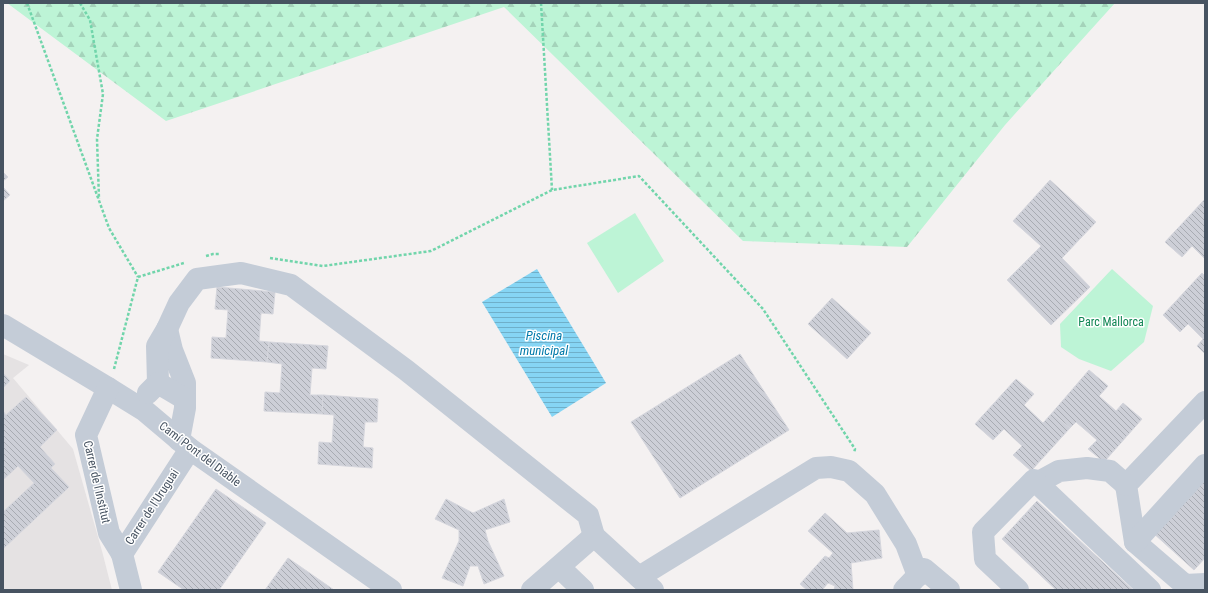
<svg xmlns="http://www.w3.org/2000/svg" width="1208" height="593" font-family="'Roboto Condensed',sans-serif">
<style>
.education{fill:#e5e2e3}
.forest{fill:url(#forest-firs)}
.green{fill:#bdf4d6}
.water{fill:url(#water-rules)}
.building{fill:url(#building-back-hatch);stroke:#d5d6dd}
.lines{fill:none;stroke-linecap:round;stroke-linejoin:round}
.path{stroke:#71d5ab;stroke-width:2.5;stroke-dasharray:3 2;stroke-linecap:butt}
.minor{stroke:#c4ccd7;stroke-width:22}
.labels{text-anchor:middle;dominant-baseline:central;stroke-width:3;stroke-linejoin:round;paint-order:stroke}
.park-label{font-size:12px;fill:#0f8553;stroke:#fff}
.street-label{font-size:12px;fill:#475361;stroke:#fff}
.water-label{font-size:13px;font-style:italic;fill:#027aaa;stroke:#fff}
</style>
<defs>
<pattern id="forest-firs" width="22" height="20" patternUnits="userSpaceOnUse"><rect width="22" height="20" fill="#bdf4d6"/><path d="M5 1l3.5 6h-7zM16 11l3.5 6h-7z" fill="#a4d3ba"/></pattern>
<pattern id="water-rules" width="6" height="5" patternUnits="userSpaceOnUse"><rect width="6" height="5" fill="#86d5f4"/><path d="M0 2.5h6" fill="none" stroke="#6fafc9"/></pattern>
<pattern id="building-back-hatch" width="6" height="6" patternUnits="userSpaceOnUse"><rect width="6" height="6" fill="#cdcfd7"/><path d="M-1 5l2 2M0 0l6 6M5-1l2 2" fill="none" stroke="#a8abb2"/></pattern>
</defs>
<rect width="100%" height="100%" fill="#f4f1f1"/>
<polygon class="education" points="3,354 29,365 13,378 73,449 102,551 112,590 3,590"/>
<polygon class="forest" points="7,3 1115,3 1005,125 907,247 743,241 504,7 166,121"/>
<g class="green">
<polygon points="635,213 664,261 618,293 587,243"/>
<polygon points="1112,269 1153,306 1144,342 1111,371 1079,359 1061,347 1060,324"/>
</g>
<polygon class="water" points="537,269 606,383 552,417 482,302"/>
<g class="building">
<polygon points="3,172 8,177 3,181"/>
<polygon points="1050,180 1096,222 1062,258 1090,287 1051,325 1007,280 1041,246 1013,221"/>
<polygon points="3,187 10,195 3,201"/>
<polygon points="1205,199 1205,259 1192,246 1182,257 1165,242"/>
<polygon points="1202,273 1205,276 1205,354 1197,346 1203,339 1188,324 1180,332 1163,315"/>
<polygon points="217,287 275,292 273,314 261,313 259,341 269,342 267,362 211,358 212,337 226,338 228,310 215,309"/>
<polygon points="832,298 871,333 847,359 808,324"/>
<polygon points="269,342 328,346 326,369 312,368 310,395 323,395 322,414 264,411 265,392 280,393 282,364 267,362"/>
<polygon points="740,354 789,430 680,498 631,422"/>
<polygon points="1089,370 1108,386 1099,396 1116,411 1123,403 1142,419 1104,462 1088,449 1097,440 1076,422 1070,428 1052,413"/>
<polygon points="3,373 10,381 3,388"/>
<polygon points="1016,379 1034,394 1024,405 1043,423 1052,413 1070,428 1031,471 1013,455 1022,446 1004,429 993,440 975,424"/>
<polygon points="323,395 378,399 377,422 365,422 363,447 373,448 372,468 318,464 319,442 332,443 334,415 322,414"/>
<polygon points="26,397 57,430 40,447 55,464 51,468 69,487 3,549 3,512 34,483 18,466 3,480 3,411 6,415"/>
<polygon points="1205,474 1205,558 1194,570 1152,532"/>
<polygon points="216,489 266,523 219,590 184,590 158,572"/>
<polygon points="446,499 473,513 504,499 510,522 485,530 488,541 504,576 484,584 478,566 470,566 463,586 442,578 459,541 459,530 435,519"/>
<polygon points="1037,501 1133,590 1056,590 1002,539"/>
<polygon points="825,513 847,533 879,530 882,558 851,563 853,590 834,590 835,586 828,583 822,590 807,590 800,584 825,556 829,558 833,553 808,531"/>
<polygon points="288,558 334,590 265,590"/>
</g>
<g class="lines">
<g class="path">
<polyline points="27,3 109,228 138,277"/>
<polyline points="80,3 90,20 103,94 97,139 99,199"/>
<polyline points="541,3 552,190"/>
<polyline points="206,256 213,254 219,254"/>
<polyline points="270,258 323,266 431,251 552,190 639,176 763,309 855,449 854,453"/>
<polyline points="114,369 138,277 184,263"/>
</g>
<g class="minor">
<polyline points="3,325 108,388 145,411 190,449 391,590"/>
<polyline points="167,329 172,350 185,383 185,399"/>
<polyline points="158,383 157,346 167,329 179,303 197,279 241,273 291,285 406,370 588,515 594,536"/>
<polyline points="108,388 86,435 109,533 122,554"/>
<polyline points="148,393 158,383 185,399 185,408 179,440"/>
<polyline points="1205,402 1126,485 1135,542 1185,585 1205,584"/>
<polyline points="1037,483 1059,471 1087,468 1110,471 1126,485"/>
<polyline points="1135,542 1205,465"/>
<polyline points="559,567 583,590"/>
<polyline points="639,577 816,468 831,467 849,471 875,494 906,544 918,576"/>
<polyline points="131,590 122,554 190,449"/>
<polyline points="532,590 594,536 653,590"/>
<polyline points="904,590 924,569 949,590"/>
<polyline points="1018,590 985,559 983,532 1034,480 1150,590"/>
</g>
</g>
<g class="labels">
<g class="park-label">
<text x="1111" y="322">Parc Mallorca</text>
</g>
<g class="street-label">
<text transform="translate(200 454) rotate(37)">Camí Pont del Diable</text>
<text transform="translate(97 482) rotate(77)">Carrer de l'Institut</text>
<text transform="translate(152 507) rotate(-57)">Carrer de l'Uruguai</text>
</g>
<g class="water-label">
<text x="544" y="335">Piscina<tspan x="544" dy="15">municipal</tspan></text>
</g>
</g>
<rect width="1208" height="593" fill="none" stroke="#475361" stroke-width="8"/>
</svg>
